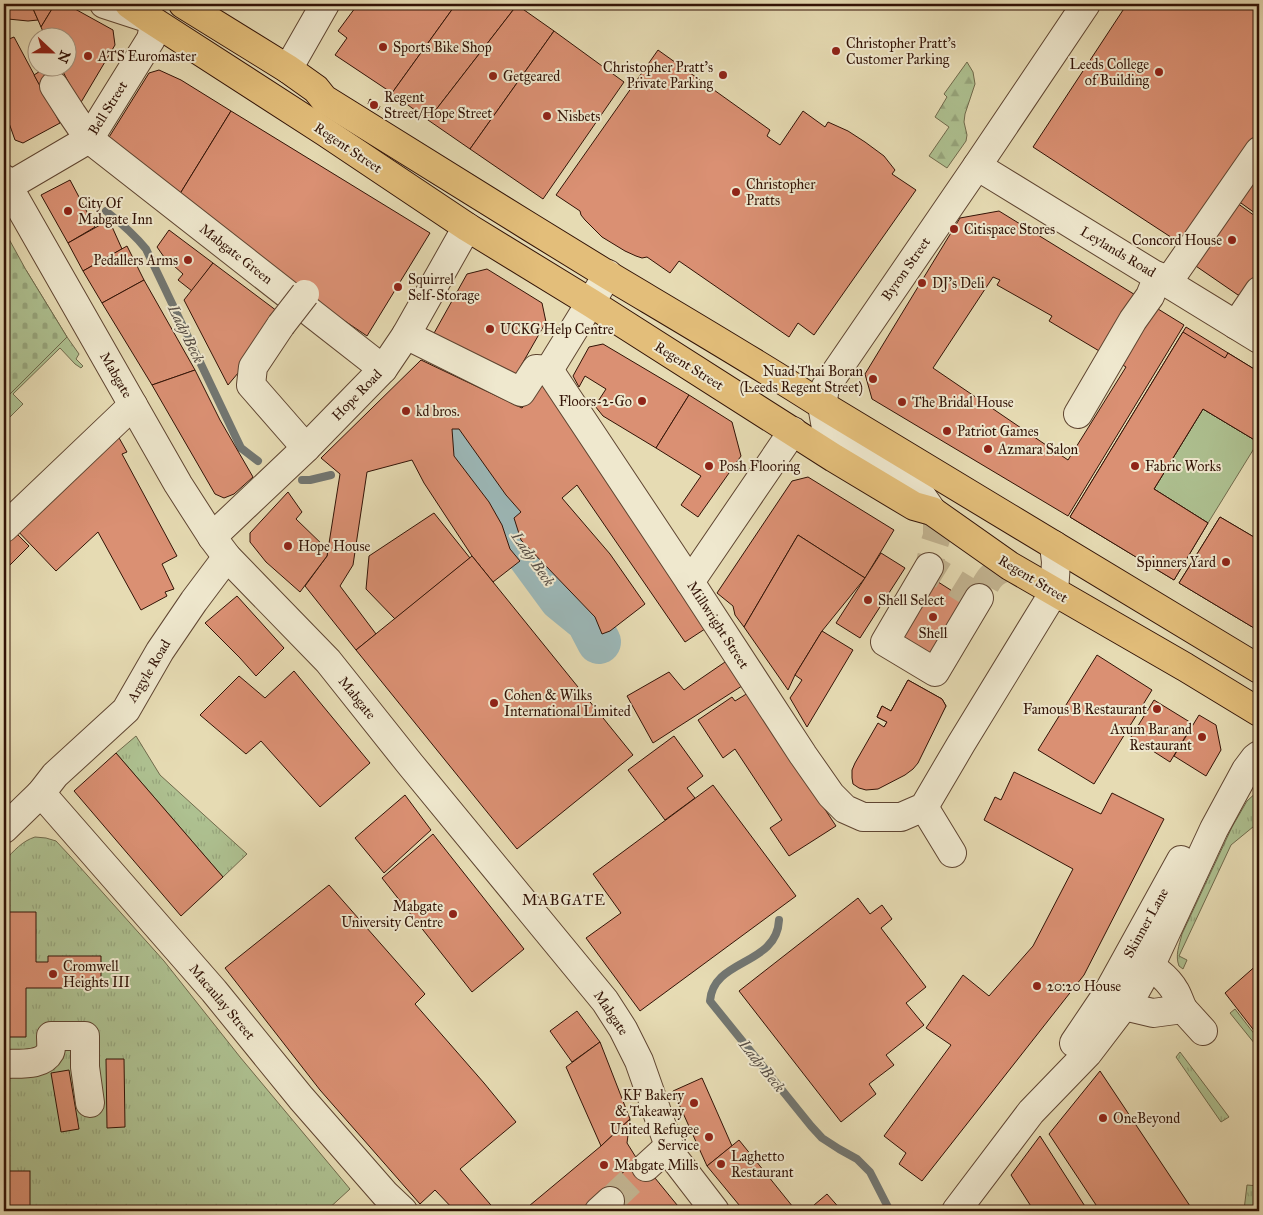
<svg xmlns="http://www.w3.org/2000/svg" width="1263" height="1215" font-family="'IM FELL Great Primer',serif">
<style>
.grass{fill:url(#grass-tufts);stroke:#706a4c}
.forest{fill:url(#forest-firs);stroke:#706a4c}
.cemetery{fill:url(#cemetery-stones);stroke:#706a4c}
.green{fill:#aec191;stroke:#706a4c}
.lines{fill:none;stroke-linecap:round;stroke-linejoin:round}
.stream{stroke:#727671;stroke-width:8}
.river{stroke:#9cb8b8;stroke-width:44}
.building{fill:#da9073;stroke:#321306;fill-rule:evenodd}
.minor-tunnel{stroke:#c2b390;stroke-width:28;stroke-dasharray:28 14;stroke-linecap:butt}
.minor-casing{stroke:#5f4531;stroke-width:30}
.highway-casing{stroke:#321306;stroke-width:30}
.minor{stroke:#efe8ce;stroke-width:28}
.highway{stroke:#e3be7a;stroke-width:28}
.minor-bridge-casing{stroke:#5f4531;stroke-width:30;stroke-linecap:butt}
.minor-bridge{stroke:#efe8ce;stroke-width:28}
.poi-dot{fill:#8f2418;stroke:#efe8ce;stroke-width:2}
.labels{text-anchor:middle;dominant-baseline:central;stroke-width:4;stroke-linejoin:round;paint-order:stroke}
.poi-label{font-size:14px;fill:#321306;stroke:#efe8ce;text-anchor:start}
.street-label{font-size:14px;fill:#321306;stroke:#efe8ce}
.water-label{font-size:15px;font-style:italic;fill:#574d44;stroke:#efe8ce}
.neighbourhood-label{font-size:15px;letter-spacing:1px;fill:#321306;stroke:#efe8ce}
</style>
<defs>
<pattern id="grass-tufts" width="24" height="20" patternUnits="userSpaceOnUse" patternTransform="scale(1.25)"><rect width="24" height="20" fill="#aec191"/><path d="M3 7l-1-3M5 7V3M7 7l1-3M15 17l-1-3M17 17v-4M19 17l1-3" fill="none" stroke="#96a57c"/></pattern>
<pattern id="forest-firs" width="22" height="20" patternUnits="userSpaceOnUse" patternTransform="scale(1.25)"><rect width="22" height="20" fill="#aec191"/><path d="M5 1l3.5 6h-7zM16 11l3.5 6h-7z" fill="#96a57c"/></pattern>
<pattern id="cemetery-stones" width="16" height="16" patternUnits="userSpaceOnUse" patternTransform="scale(1.25)"><rect width="16" height="16" fill="#aec191"/><path d="M2 7V4a2 2 0 0 1 4 0v3zM10 15v-3a2 2 0 0 1 4 0v3z" fill="#96a57c"/></pattern>
</defs>
<rect width="100%" height="100%" fill="#e6dbb3"/>
<filter id="stains"><feTurbulence type="fractalNoise" baseFrequency=".004" numOctaves="4"/><feColorMatrix values="0 0 0 0 .2 0 0 0 0 .09 0 0 0 0 .02 0 0 0 .5 -.17"/></filter>
<radialGradient id="worn" r=".72"><stop offset=".6" stop-color="#630" stop-opacity="0"/><stop offset="1" stop-color="#630" stop-opacity=".3"/></radialGradient>
<g class="grass">
<polygon points="136,736 160,775 247,854 223,877 116,753"/>
<path d="M1259 790V822L1231 845 1179 956 1187 960 1183 969 1179 966C1175 955 1179 946 1182 934L1232 827 1247 801Z"/>
<path d="M35 837 46 838 56 841 70 856 164 961 240 1057 350 1189 326 1211H4V861C14 851 22 841 35 837Z"/>
<polygon points="1235,1009 1259,1040 1259,1049 1230,1013"/>
<polygon points="1180,1052 1229,1117 1221,1122 1176,1057"/>
<polygon points="1247,1185 1259,1186 1259,1203 1254,1211 1244,1210"/>
</g>
<g class="forest">
<polygon points="967,62 973,72 975,84 965,114 964,122 967,135 966,141 947,168 929,156 949,127 935,117 947,97 944,94"/>
<polygon points="26,270 67,337 79,354 76,359 83,366 81,368 75,364 60,348 13,394 23,404 4,423 4,335"/>
</g>
<polygon class="cemetery" points="4,230 26,270 67,337 4,400"/>
<polygon class="green" points="1203,409 1258,442 1208,523 1154,489"/>
<g class="lines">
<g class="stream">
<path d="M106 211C121 223 134 234 146 249L241 448 258 461"/>
<polyline points="302,480 310,480 331,475"/>
<path d="M779 920C777 966 713 958 710 1001L811 1126 822 1138 839 1149 857 1159 870 1172 890 1211"/>
</g>
<polyline class="river" points="457,447 491,487 517,539 561,599 588,621 599,642"/>
</g>
<g class="building">
<polygon points="4,4 31,4 38,20 28,21 8,19 4,17"/>
<polygon points="31,4 55,4 41,27 38,20"/>
<polygon points="55,4 66,4 113,30 115,45 80,104 61,68 68,68 68,38 46,38 41,27"/>
<polygon points="358,4 456,4 392,93 335,55 347,38 338,31"/>
<polygon points="456,4 515,4 517,5 428,120 392,93"/>
<polygon points="1127,4 1259,4 1259,141 1186,247 1033,147"/>
<polygon points="517,5 554,31 470,149 428,120"/>
<polygon points="554,31 624,82 543,199 470,149"/>
<polygon points="14,37 60,123 23,143 15,140 4,109 4,41"/>
<polygon points="658,50 770,130 767,136 780,145 803,111 825,127 828,122 848,131 865,142 884,156 895,170 892,174 916,190 814,335 798,323 789,337 679,261 670,273 647,257 642,258 636,256 625,251 602,237 585,220 581,215 580,211 556,195"/>
<polygon points="45,68 61,68 63,72 40,86 34,75"/>
<polygon points="159,70 181,80 231,111 178,197 106,142 149,73"/>
<polygon points="370,99 380,106 378,110 368,104"/>
<polygon points="231,111 430,233 367,336 305,294 178,197"/>
<polygon points="1259,162 1259,216 1234,198"/>
<polygon points="70,180 95,227 68,243 41,195"/>
<polygon points="1233,200 1259,219 1259,269 1243,294 1238,295 1190,262"/>
<path d="M999 211 1184 325 1068 516 872 399 865 374 960 218ZM993 277 1000 280 997 285 1052 316 1049 321 1126 367 1068 460 933 368Z"/>
<polygon points="109,220 122,249 83,271 68,243"/>
<polygon points="169,230 213,263 192,291 178,280 183,274 164,257 157,247"/>
<polygon points="127,246 144,280 102,303 83,271"/>
<polygon points="213,263 285,317 228,385 184,300"/>
<polygon points="487,269 542,303 546,322 514,378 433,335 467,274"/>
<polygon points="144,280 195,370 152,385 102,303"/>
<polygon points="1186,327 1259,372 1259,440 1258,442 1203,409 1154,489 1208,523 1174,580 1070,517"/>
<polygon points="1183,332 1225,358 1228,353 1259,372 1259,440 1258,442 1203,409 1154,489 1208,523 1174,580 1070,517"/>
<polygon points="603,344 689,395 656,448 603,416 595,406 606,389 585,376 579,387 573,376 589,347"/>
<polygon points="421,360 522,408 542,385 708,627 685,642 577,485 562,498 610,554 645,604 610,631 602,634 595,617 521,540 514,518 521,512 506,495 459,429 452,429 454,456 489,502 502,525 510,549 520,561 493,582 472,556 424,483 412,460 367,472 353,565 340,586 376,634 356,650 305,586 327,556 340,474 321,458"/>
<polygon points="195,370 220,420 253,477 234,494 224,498 215,494 152,385"/>
<polygon points="689,395 732,422 741,456 698,517 681,505 701,476 656,448"/>
<polygon points="118,436 127,452 122,454 177,556 162,564 174,589 165,592 167,596 141,610 98,532 56,571 13,526"/>
<polygon points="808,477 894,530 865,578 798,535 744,627 735,615 733,606 717,593 792,481"/>
<polygon points="288,492 302,512 296,519 328,550 327,556 300,592 266,562 250,542 250,533"/>
<polygon points="434,513 470,558 395,619 366,589 369,556"/>
<polygon points="1220,517 1259,540 1259,631 1179,583"/>
<polygon points="1220,517 1259,540 1259,631 1179,583"/>
<polygon points="13,530 29,546 4,571 4,539"/>
<polygon points="798,535 865,578 822,631 795,675 788,690 744,627"/>
<polygon points="881,553 905,568 860,638 836,623"/>
<polygon points="472,556 633,755 517,849 356,650"/>
<polygon points="935,580 982,610 937,683 888,653"/>
<polygon points="237,596 284,648 256,676 240,658 205,623"/>
<polygon points="822,631 853,650 807,727 790,698 802,680 795,675"/>
<polygon points="1097,655 1152,690 1094,784 1038,750"/>
<polygon points="728,660 745,684 653,743 627,696 669,672 684,690"/>
<polygon points="294,671 370,763 320,807 261,741 246,754 200,715 239,676 265,698"/>
<polygon points="908,680 942,699 946,706 916,758 907,767 896,770 884,763 880,759 878,753 879,747 889,729 884,727 887,722 877,717 882,706 891,711"/>
<polygon points="908,680 942,699 946,706 918,763 913,769 905,775 878,789 866,790 859,788 853,784 852,778 852,770 855,763 878,723 884,727 887,722 877,717 882,706 891,711"/>
<polygon points="748,693 836,826 789,856 770,828 782,820 735,749 723,758 698,720 732,697 735,701"/>
<polygon points="1154,700 1193,724 1170,762 1131,737"/>
<polygon points="1199,715 1216,725 1221,750 1206,776 1174,756"/>
<polygon points="674,736 703,776 687,788 695,798 665,820 628,770"/>
<polygon points="116,753 223,877 181,916 74,791"/>
<polygon points="1014,772 1101,814 1112,793 1164,819 1084,975 922,1181 899,1164 906,1153 884,1136 951,1045 926,1028 963,975 989,996 1033,946 1073,869 984,820 995,797 1001,800"/>
<polygon points="713,785 796,896 640,1011 586,938 621,913 593,874"/>
<polygon points="405,795 431,830 384,873 355,838"/>
<polygon points="433,834 524,949 472,992 382,878"/>
<polygon points="329,885 425,994 415,1004 484,1083 516,1122 460,1169 496,1211 455,1211 435,1190 420,1204 320,1090 225,968"/>
<polygon points="858,898 870,914 882,905 892,919 881,928 926,987 906,1003 924,1025 886,1055 894,1065 869,1084 876,1094 841,1122 739,991"/>
<polygon points="6,912 36,912 36,962 48,962 48,956 101,956 101,988 26,988 26,1037 4,1037"/>
<polygon points="1259,963 1259,1037 1225,993"/>
<polygon points="577,1011 600,1042 572,1062 550,1031"/>
<polygon points="600,1042 630,1119 601,1146 566,1067"/>
<polygon points="106,1059 124,1059 125,1127 107,1128"/>
<polygon points="69,1070 79,1129 61,1132 51,1073"/>
<polygon points="1100,1071 1192,1209 1188,1211 1100,1211 1049,1134"/>
<polygon points="702,1078 732,1146 707,1166 673,1091"/>
<polygon points="630,1119 627,1143 637,1159 583,1211 523,1211 601,1146"/>
<polygon points="1040,1136 1088,1211 1034,1211 1011,1175"/>
<polygon points="739,1140 793,1207 788,1211 744,1211 707,1166"/>
<polygon points="637,1159 646,1167 682,1211 619,1211 610,1201 603,1192"/>
<rect x="4" y="1171" width="26" height="40"/>
<polygon points="827,1194 842,1211 807,1211"/>
</g>
<g class="lines">
<g class="minor-tunnel">
<path d="M937 515V536L934 545 929 567 979 598C989 578 989 574 1010 566"/>
<polyline points="610,1201 646,1167"/>
</g>
<defs>
<g id="minor">
<polyline points="288,69 325,4"/>
<polyline points="54,86 72,114 89,139 383,369"/>
<polyline points="977,166 1259,339"/>
<polyline points="4,179 178,484 212,537 227,557 328,661 410,764 605,1001 623,1029 639,1061 669,1146 675,1159 715,1211"/>
<polyline points="7,187 89,139 151,39 153,30 150,19 104,4"/>
<polyline points="1168,282 1259,151"/>
<polyline points="281,325 253,367 251,385 306,448"/>
<polyline points="1236,325 1259,291"/>
<polyline points="406,335 521,392 536,369 549,370"/>
<polyline points="549,370 690,582 803,755 831,795 845,809 863,817 901,817 924,807 961,744 1054,592 1056,562 1054,545"/>
<polyline points="549,370 608,274"/>
<polyline points="1078,414 1133,320 1150,296 1158,276"/>
<polyline points="932,511 919,492 842,444 826,428 822,405 825,388 977,166 1086,4"/>
<polyline points="4,528 133,405"/>
<polyline points="212,537 306,448 383,369 406,335 467,227"/>
<polyline points="929,567 885,642 935,672 979,598"/>
<polyline points="690,582 793,431"/>
<polyline points="41,793 214,991 301,1098 385,1194 403,1211"/>
<polyline points="924,807 952,853"/>
<polyline points="4,829 41,793 55,775 126,710 160,651 194,601 227,557"/>
<path d="M1110 996 1132 1008 1153 1013 1183 1009C1180 1003 1178 996 1175 991 1166 975 1150 966 1135 957"/>
<polyline points="1183,1009 1203,1031"/>
<polyline points="1074,1043 1107,994 1181,860"/>
<path d="M4 1064C18 1063 42 1067 50 1052 52 1048 51 1041 51 1036H85V1067L90 1103"/>
<polyline points="646,1167 669,1146"/>
<polyline points="599,1211 610,1201"/>
<polyline points="956,1211 1031,1112 1088,1053 1136,990 1155,956 1214,829 1246,770 1255,758 1259,755"/>
</g>
<g id="highway">
<polyline points="129,4 150,19 325,132 467,227 591,303 834,458 914,506 932,511 1010,566 1185,667 1259,712"/>
<path d="M183 4 288 69 316 89 324 99C419 158 513 217 608 275 680 318 752 360 822 405L1259 669"/>
</g>
</defs>
<use href="#minor" class="minor-casing"/>
<use href="#highway" class="highway-casing"/>
<use href="#minor" class="minor"/>
<use href="#highway" class="highway"/>
<defs>
<polyline id="minor-bridge" points="281,325 305,294"/>
</defs>
<use href="#minor-bridge" class="minor-bridge-casing"/>
<use href="#minor-bridge" class="minor-bridge"/>
</g>
<g class="poi-dot">
<circle cx="383" cy="47" r="5"/>
<circle cx="836" cy="51" r="5"/>
<circle cx="88" cy="56" r="5"/>
<circle cx="1159" cy="72" r="5"/>
<circle cx="723" cy="75" r="5"/>
<circle cx="493" cy="76" r="5"/>
<circle cx="374" cy="105" r="5"/>
<circle cx="547" cy="116" r="5"/>
<circle cx="736" cy="192" r="5"/>
<circle cx="68" cy="211" r="5"/>
<circle cx="954" cy="229" r="5"/>
<circle cx="1232" cy="240" r="5"/>
<circle cx="188" cy="260" r="5"/>
<circle cx="922" cy="283" r="5"/>
<circle cx="398" cy="287" r="5"/>
<circle cx="490" cy="329" r="5"/>
<circle cx="873" cy="379" r="5"/>
<circle cx="642" cy="401" r="5"/>
<circle cx="902" cy="402" r="5"/>
<circle cx="406" cy="411" r="5"/>
<circle cx="947" cy="431" r="5"/>
<circle cx="988" cy="449" r="5"/>
<circle cx="709" cy="466" r="5"/>
<circle cx="1135" cy="466" r="5"/>
<circle cx="288" cy="546" r="5"/>
<circle cx="1226" cy="562" r="5"/>
<circle cx="868" cy="600" r="5"/>
<circle cx="933" cy="617" r="5"/>
<circle cx="494" cy="703" r="5"/>
<circle cx="1157" cy="709" r="5"/>
<circle cx="1202" cy="737" r="5"/>
<circle cx="453" cy="914" r="5"/>
<circle cx="53" cy="974" r="5"/>
<circle cx="1037" cy="986" r="5"/>
<circle cx="694" cy="1103" r="5"/>
<circle cx="1103" cy="1118" r="5"/>
<circle cx="709" cy="1137" r="5"/>
<circle cx="721" cy="1164" r="5"/>
<circle cx="604" cy="1165" r="5"/>
</g>
<g class="labels">
<g class="poi-label">
<text x="846" y="43">Christopher Pratt's<tspan x="846" dy="16">Customer Parking</tspan></text>
<text x="393" y="47">Sports Bike Shop</text>
<text x="98" y="56">ATS Euromaster</text>
<text x="1149" y="64" text-anchor="end">Leeds College<tspan x="1149" dy="16">of Building</tspan></text>
<text x="713" y="67" text-anchor="end">Christopher Pratt's<tspan x="713" dy="16">Private Parking</tspan></text>
<text x="503" y="76">Getgeared</text>
<text x="384" y="97">Regent<tspan x="384" dy="16">Street/Hope Street</tspan></text>
<text x="557" y="116">Nisbets</text>
<text x="746" y="184">Christopher<tspan x="746" dy="16">Pratts</tspan></text>
<text x="78" y="203">City Of<tspan x="78" dy="16">Mabgate Inn</tspan></text>
<text x="964" y="229">Citispace Stores</text>
<text x="1222" y="240" text-anchor="end">Concord House</text>
<text x="178" y="260" text-anchor="end">Pedallers Arms</text>
<text x="408" y="279">Squirrel<tspan x="408" dy="16">Self-Storage</tspan></text>
<text x="932" y="283">DJ's Deli</text>
<text x="500" y="329">UCKG Help Centre</text>
<text x="863" y="371" text-anchor="end">Nuad Thai Boran<tspan x="863" dy="16">(Leeds Regent Street)</tspan></text>
<text x="632" y="401" text-anchor="end">Floors-2-Go</text>
<text x="912" y="402">The Bridal House</text>
<text x="416" y="411">kd bros.</text>
<text x="957" y="431">Patriot Games</text>
<text x="998" y="449">Azmara Salon</text>
<text x="719" y="466">Posh Flooring</text>
<text x="1145" y="466">Fabric Works</text>
<text x="298" y="546">Hope House</text>
<text x="1216" y="562" text-anchor="end">Spinners Yard</text>
<text x="878" y="600">Shell Select</text>
<text x="933" y="633" text-anchor="middle">Shell</text>
<text x="504" y="695">Cohen &amp; Wilks<tspan x="504" dy="16">International Limited</tspan></text>
<text x="1147" y="709" text-anchor="end">Famous B Restaurant</text>
<text x="1192" y="729" text-anchor="end">Axum Bar and<tspan x="1192" dy="16">Restaurant</tspan></text>
<text x="443" y="906" text-anchor="end">Mabgate<tspan x="443" dy="16">University Centre</tspan></text>
<text x="63" y="966">Cromwell<tspan x="63" dy="16">Heights III</tspan></text>
<text x="1047" y="986">20:20 House</text>
<text x="684" y="1095" text-anchor="end">KF Bakery<tspan x="684" dy="16">&amp; Takeaway</tspan></text>
<text x="1113" y="1118">OneBeyond</text>
<text x="699" y="1129" text-anchor="end">United Refugee<tspan x="699" dy="16">Service</tspan></text>
<text x="731" y="1156">Laghetto<tspan x="731" dy="16">Restaurant</tspan></text>
<text x="614" y="1165">Mabgate Mills</text>
</g>
<g class="street-label">
<text transform="translate(108 108) rotate(-58)">Bell Street</text>
<text transform="translate(348 148) rotate(34)">Regent Street</text>
<text transform="translate(1118 252) rotate(31)">Leylands Road</text>
<text transform="translate(236 254) rotate(38)">Mabgate Green</text>
<text transform="translate(906 269) rotate(-55)">Byron Street</text>
<text transform="translate(689 366) rotate(32)">Regent Street</text>
<text transform="translate(116 375) rotate(60)">Mabgate</text>
<text transform="translate(357 395) rotate(-46)">Hope Road</text>
<text transform="translate(1033 579) rotate(31)">Regent Street</text>
<text transform="translate(718 625) rotate(57)">Millwright Street</text>
<text transform="translate(149 671) rotate(-59)">Argyle Road</text>
<text transform="translate(357 698) rotate(51)">Mabgate</text>
<text transform="translate(1146 923) rotate(-61)">Skinner Lane</text>
<text transform="translate(222 1002) rotate(50)">Macaulay Street</text>
<text transform="translate(611 1013) rotate(56)">Mabgate</text>
</g>
<g class="water-label">
<text transform="translate(186 334) rotate(64)">Lady Beck</text>
<text transform="translate(533 559) rotate(55)">Lady Beck</text>
<text transform="translate(762 1066) rotate(51)">Lady Beck</text>
</g>
<g class="neighbourhood-label">
<text x="564" y="900">MABGATE</text>
</g>
</g>
<rect width="1263" height="1215" fill="none" stroke="#e6dbb3" stroke-width="20"/>
<rect x="5" y="5" width="1253" height="1205" fill="none" stroke="#321306" stroke-width="2.5"/>
<rect x="10" y="10" width="1243" height="1195" fill="none" stroke="#321306"/>
<g transform="translate(52 52) rotate(112)"><circle r="24" fill="#efe8ce" stroke="#a3937e"/>
<path d="M0-4L9 19L0 12L-9 19Z" fill="#8f2418"/>
<text y="-8" font-size="14" font-weight="bold" text-anchor="middle" fill="#321306">N</text>
</g>
<rect width="100%" height="100%" filter="url(#stains)"/>
<rect width="100%" height="100%" fill="url(#worn)"/>
</svg>
